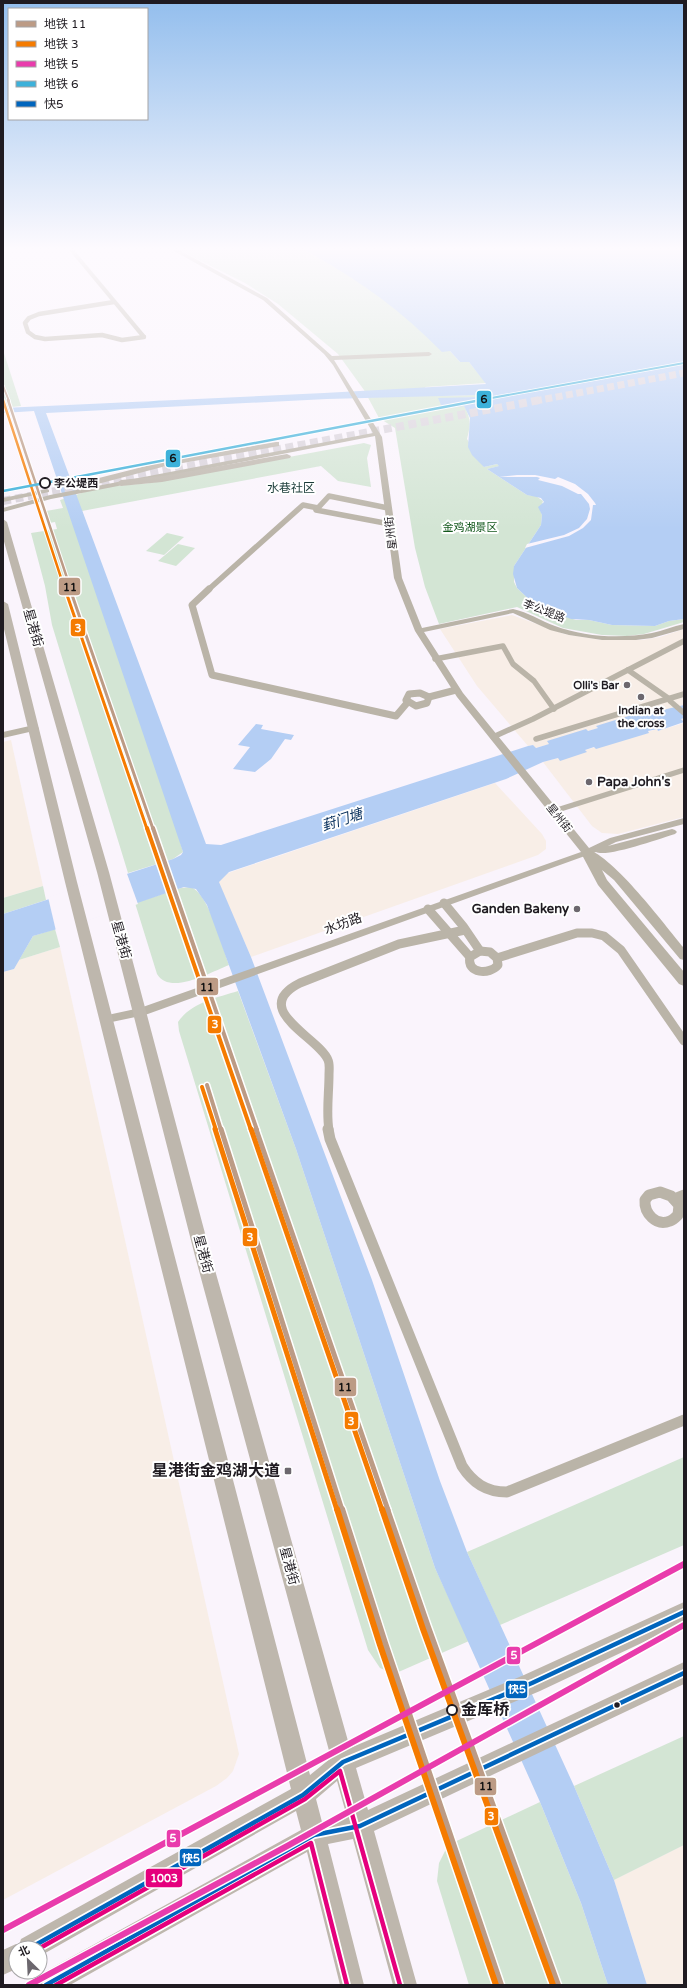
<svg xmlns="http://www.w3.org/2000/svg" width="687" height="1988" font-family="'Varela Round','Noto Sans SC',sans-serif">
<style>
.commercial{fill:#f8eee7}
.green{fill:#d3e5d4}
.water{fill:#b4cef4}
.pier{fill:#faf4fc}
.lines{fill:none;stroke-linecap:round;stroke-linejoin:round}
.primary-tunnel-far1{stroke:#d9d3db;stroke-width:7;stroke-dasharray:7 3.5;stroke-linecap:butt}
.primary-tunnel{stroke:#d9d3db;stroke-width:8;stroke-dasharray:8 4.5;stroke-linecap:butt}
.pedestrian{stroke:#bab4a8;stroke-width:5.5}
.minor-far4{stroke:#bab4a8;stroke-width:4.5}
.minor-far3{stroke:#bab4a8;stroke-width:5.5}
.minor-far2{stroke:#bab4a8;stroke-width:7}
.minor-far1{stroke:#bab4a8;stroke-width:9}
.minor{stroke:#bab4a8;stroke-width:11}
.tertiary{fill:#bab4a8;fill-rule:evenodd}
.secondary{fill:#b9b3a6;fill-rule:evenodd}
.primary{fill:#beb7ad;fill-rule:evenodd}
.bus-1-casing{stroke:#fff;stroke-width:8}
.bus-2-casing{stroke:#fff;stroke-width:8}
.bus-1{stroke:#0065bd;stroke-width:4.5}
.bus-2{stroke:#e5007d;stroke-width:4.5}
.metro-1-far5-casing{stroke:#fff;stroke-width:3.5}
.metro-1-far4-casing{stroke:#fff;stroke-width:4.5}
.metro-1-far3-casing{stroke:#fff;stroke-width:5.5}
.metro-1-far2-casing{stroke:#fff;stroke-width:7}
.metro-1-far1-casing{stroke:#fff;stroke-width:8}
.metro-1-casing{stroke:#fff;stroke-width:9}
.metro-2-far4-casing{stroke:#fff;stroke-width:4.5}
.metro-2-far3-casing{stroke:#fff;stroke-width:5.5}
.metro-2-far2-casing{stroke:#fff;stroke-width:7}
.metro-2-far1-casing{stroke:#fff;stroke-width:8}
.metro-2-casing{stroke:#fff;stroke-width:9}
.metro-3-casing{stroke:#fff;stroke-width:9}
.metro-4-far1-casing{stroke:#fff;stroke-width:3.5}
.metro-4-casing{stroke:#fff;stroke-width:4.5}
.metro-1-far5{stroke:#bc9b85;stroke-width:2}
.metro-1-far4{stroke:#bc9b85;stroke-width:2.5}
.metro-1-far3{stroke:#bc9b85;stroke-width:3}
.metro-1-far2{stroke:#bc9b85;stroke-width:4}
.metro-1-far1{stroke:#bc9b85;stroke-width:5}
.metro-1{stroke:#bc9b85;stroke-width:6}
.metro-2-far4{stroke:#f57b00;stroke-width:2.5}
.metro-2-far3{stroke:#f57b00;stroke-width:3}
.metro-2-far2{stroke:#f57b00;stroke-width:4}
.metro-2-far1{stroke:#f57b00;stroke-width:5}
.metro-2{stroke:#f57b00;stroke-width:6}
.metro-3{stroke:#e93cac;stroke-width:6}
.metro-4-far1{stroke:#3db1da;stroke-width:2}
.metro-4{stroke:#3db1da;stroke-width:2.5}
.stop-dot{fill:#fff;stroke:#1f1b21;stroke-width:2}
.poi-dot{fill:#6c676e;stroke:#fff;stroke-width:1.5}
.bus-dot{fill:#1f1b21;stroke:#fff;stroke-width:1.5}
.labels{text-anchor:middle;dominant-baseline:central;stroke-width:4;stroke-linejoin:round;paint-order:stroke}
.far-stop-label{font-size:11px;font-weight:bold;fill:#1f1b21;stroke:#fff;text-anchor:start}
.far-park-label{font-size:11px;fill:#13581c;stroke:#fff}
.far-street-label{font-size:11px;fill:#1f1b21;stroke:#fff}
.far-poi-label{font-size:11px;font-weight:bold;fill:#1f1b21;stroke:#fff;text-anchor:end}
.far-neighbourhood-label{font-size:12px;fill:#1a3c38;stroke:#fff}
.street-label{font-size:13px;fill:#1f1b21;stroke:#fff}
.poi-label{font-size:13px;font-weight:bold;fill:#1f1b21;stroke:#fff;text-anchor:start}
.water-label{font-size:14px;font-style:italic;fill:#052d5a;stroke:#fff}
.near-poi-label{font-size:16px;font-weight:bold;fill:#1f1b21;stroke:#fff;text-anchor:end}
.near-stop-label{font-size:16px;font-weight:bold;fill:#1f1b21;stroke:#fff;text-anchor:start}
.line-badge{stroke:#fff;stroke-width:1.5}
.badge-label{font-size:11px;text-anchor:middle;font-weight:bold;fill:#fff}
.pale-badge-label{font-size:11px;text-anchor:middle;font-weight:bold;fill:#111}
</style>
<rect width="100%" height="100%" fill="#faf4fc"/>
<g class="commercial">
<polygon points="512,615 564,634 601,640 642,640 660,637 684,629 684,705 661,712 654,712 651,710 597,726 598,728 588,731 548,741 550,744 535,748 533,745 528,746 477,686 440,629"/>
<polygon points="684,718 684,817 618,834 602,833 592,826 543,762 586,751 585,750 648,733 647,732 657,729 658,731 684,723 681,719"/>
<polygon points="11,740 43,886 3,898 3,742"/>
<polygon points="495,783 542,834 546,841 546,849 538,855 251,957 221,888 219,882 225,874"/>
<polygon points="60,947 239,1754 233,1771 227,1778 216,1786 3,1900 3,972 14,969 19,960"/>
<polygon points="684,1845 684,1985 647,1985 614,1880"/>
</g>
<g class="green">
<path d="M179 250H304L339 269 377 294 421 329 442 351H450L460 362H469L486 383 425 387 429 396 480 395 481 397 438 399 464 405C471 420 471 423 467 439L484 467 497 464 500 466 487 469 527 495 536 496 543 501 540 510 542 515 541 525 514 566V582L517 588 535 605 542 609 576 620H589L612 625 655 626 669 621 684 619V622L644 634 627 636 602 635 563 628 517 607 439 624 425 587 415 548 395 428 379 418 364 390 338 354 278 304 245 283Z"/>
<polygon points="3,350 21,406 3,408"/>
<path d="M364 443 371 445 367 458 371 487 338 481 321 466 82 511 97 554 183 852 173 859 128 873 52 625 45 586 31 533 57 529 55 522 49 523 46 511 63 508 60 500C71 497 82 492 93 490 112 485 131 485 150 483Z"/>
<polygon points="167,533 184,537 164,555 146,551"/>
<polygon points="178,544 195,548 176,566 158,561"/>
<polygon points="43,886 46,900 3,914 3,898"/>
<path d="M190 887C208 891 223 948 229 965 211 972 170 996 157 974L135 903 181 888Z"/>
<polygon points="55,929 60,947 19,960 33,936"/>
<path d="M238 991 296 1149 435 1568 469 1641 394 1674 380 1668 368 1650 179 1031 178 1022C192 1002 216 998 238 991Z"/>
<polygon points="684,1457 684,1545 500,1625 467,1552"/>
<polygon points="684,1736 684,1845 614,1880 574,1786"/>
<polygon points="540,1802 581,1903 608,1985 469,1985 437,1881 439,1863 448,1845"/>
</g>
<g class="water">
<path d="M304 250H684V619L669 621 655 626 612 625 589 620 571 619 535 605 517 588 513 574 514 566 541 525 542 515 538 507 544 502 541 498 527 495 487 469 499 466 497 464 484 467 472 455 468 447 470 418 464 406 449 408 441 405 438 398 480 397V395L327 399 46 413 206 844 221 845 528 746 533 745 536 748 549 744 547 741 586 729 588 731 598 728 596 726 651 709 654 712 684 705V718L681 719 684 722 658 731 657 729 648 731 649 733 596 749 594 747 585 750 587 752 560 761 558 758 543 762 506 779 229 872 219 882 251 957 372 1280 440 1481 467 1552 574 1786 614 1880 647 1985H608L581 1903 540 1802 435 1568 296 1149 207 905 196 889 184 887 85 921 33 936 14 969 3 972V914L173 859 181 855 183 852 34 411 3 413V408L324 393 486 384 469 362H460L450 351 442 352C401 310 355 277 304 250Z"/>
<polygon points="256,724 263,725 261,729 294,735 291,740 285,739 271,759 255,772 233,769 250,747 238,745"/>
</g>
<g class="pier">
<polygon points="517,475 535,475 555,479 558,477 575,484 588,494 595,503 596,505 593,505 591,520 583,528 569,536 525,548 527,544 564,535 579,528 587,519 590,509 589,504 581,494 578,494 562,486 538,480 540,478 537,477 499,477"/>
<polygon points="126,871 138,904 56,931 48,897"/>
</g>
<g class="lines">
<polyline class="primary-tunnel-far1" points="535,401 684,373"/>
<polyline class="primary-tunnel" points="3,501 540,400"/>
<g class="pedestrian">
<polyline points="435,659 503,646 513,664 534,681 554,709"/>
<polyline points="628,670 668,698"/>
<polyline points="670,701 684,713"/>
<polyline points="493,737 533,719 684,641"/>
<polyline points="536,739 684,694"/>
<polyline points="554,811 684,770"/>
</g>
<polyline class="minor-far4" points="114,302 39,314 29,318 25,323 28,332 35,337 45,339 102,335 122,340 144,337"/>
<g class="minor-far3">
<polyline points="388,508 329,496 316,510 390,524"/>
<polyline points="208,590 303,505 318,508"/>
</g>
<g class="minor-far2">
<polyline points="209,589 192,605 212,675 396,716 407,703"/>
<polygon points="420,693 429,697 427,703 416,706 406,700 409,694"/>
<polyline points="429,697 456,690"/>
</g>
<g class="minor-far1">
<polyline points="444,903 463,926 480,951"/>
<polyline points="428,909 470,957"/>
<path d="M480 951 490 952 497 958 498 965C490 975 466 974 470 957Z"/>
<polyline points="497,958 577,933 592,933 604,936 621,950 684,1041"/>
<path d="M329 1130C326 1113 329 1093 329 1075 329 1070 330 1064 328 1060 320 1038 248 1009 300 983L399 944 465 930"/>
</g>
<g class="minor">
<path d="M328 1129 330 1139 462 1466C473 1483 486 1492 507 1492L684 1420"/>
<path d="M660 1192 671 1196 679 1205 678 1215C676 1217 673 1220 670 1221 656 1227 644 1213 645 1200L649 1195Z"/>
<polyline points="674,1199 684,1195"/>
</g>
<g class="tertiary">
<polygon points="69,250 74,250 146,336 146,338 142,338"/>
<path d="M172 250H179L267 298 332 356 429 352 432 354 429 356 334 360 382 437 402 578 422 628 513 609C528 612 541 621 555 626 585 637 620 639 652 633 663 631 673 626 684 624V629L652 638 636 640H602L569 635 550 630 513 613 424 632 463 693 589 848 610 838 684 818V824L616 842 608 846 672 829 675 830 677 832 675 834C662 838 606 858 596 852L145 1015 107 1023 103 1022 101 1019 103 1016 140 1008 581 852 457 697 415 631 394 578 375 436 51 499 3 512V508L50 495 373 433 333 365 324 354 263 300Z"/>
<polygon points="47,489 49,490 49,492 3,502 3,498"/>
</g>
<g class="secondary">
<polygon points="34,725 39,728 38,730 3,738 3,732"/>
<path d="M587 849C614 857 664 924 684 948V960L680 959 614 880 602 870 607 880 684 972V986L679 984 598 885 581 853Z"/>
</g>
<g class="primary">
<polygon points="276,442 279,442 279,446 166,466 90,486 86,483 87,481 166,461"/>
<polygon points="287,454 291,456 290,458 162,482 121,486 117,483 121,480 162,476"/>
<path d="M3 519 7 522 109 872 211 1256 350 1748 524 1675 684 1602V1623L540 1691 356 1768 368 1810 684 1662V1684L374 1831 417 1985H393L353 1839 328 1844 364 1985H340L307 1852 70 1985H34L37 1976 301 1830 296 1811 40 1956V1948H16V1969L3 1975V1950L16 1944 19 1945 21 1939 291 1789 65 882 3 625V601L8 604 77 882 310 1775 331 1758 195 1256 97 872 3 538ZM337 1781 347 1817 322 1822 316 1799Z"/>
</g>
<defs>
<g id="bus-1">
<polyline points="30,1948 303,1795 343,1762 532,1683 684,1612"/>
<polyline points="46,1985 314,1835 360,1826 684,1673"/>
</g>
<g id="bus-2">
<polyline points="40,1948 305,1799 340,1771 400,1985"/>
<polyline points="56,1985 311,1843 347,1985"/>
</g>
</defs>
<use href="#bus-1" class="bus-1-casing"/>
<use href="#bus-2" class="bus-2-casing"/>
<use href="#bus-1" class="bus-1"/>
<use href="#bus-2" class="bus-2"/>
<defs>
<polyline id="metro-1-far5" points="3,386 9,401"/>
<polyline id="metro-1-far4" points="8,400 71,590"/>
<polyline id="metro-1-far3" points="70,589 153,829"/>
<g id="metro-1-far2">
<polyline points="153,828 257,1130"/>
<polyline points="207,1085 221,1130"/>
</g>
<g id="metro-1-far1">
<polyline points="221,1129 342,1510"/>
<polyline points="256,1129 388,1510"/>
</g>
<g id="metro-1">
<polyline points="342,1509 385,1643 501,1985"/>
<polyline points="387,1509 428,1627 558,1985"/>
</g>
<polyline id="metro-2-far4" points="3,400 65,590"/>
<polyline id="metro-2-far3" points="65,589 147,829"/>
<g id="metro-2-far2">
<polyline points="147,828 251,1130"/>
<polyline points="202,1087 216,1130"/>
</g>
<g id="metro-2-far1">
<polyline points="215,1129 337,1510"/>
<polyline points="251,1129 382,1510"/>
</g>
<g id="metro-2">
<polyline points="337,1509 380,1645 496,1985"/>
<polyline points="382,1509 423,1629 553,1985"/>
</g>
<g id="metro-3">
<polyline points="3,1930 684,1564"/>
<polyline points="29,1985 289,1845 684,1625"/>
</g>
<polyline id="metro-4-far1" points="475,401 684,363"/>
<polyline id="metro-4" points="3,491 481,400"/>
</defs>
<use href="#metro-1-far5" class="metro-1-far5-casing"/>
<use href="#metro-1-far4" class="metro-1-far4-casing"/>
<use href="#metro-1-far3" class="metro-1-far3-casing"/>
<use href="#metro-1-far2" class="metro-1-far2-casing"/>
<use href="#metro-1-far1" class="metro-1-far1-casing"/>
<use href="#metro-1" class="metro-1-casing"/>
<use href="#metro-2-far4" class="metro-2-far4-casing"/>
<use href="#metro-2-far3" class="metro-2-far3-casing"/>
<use href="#metro-2-far2" class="metro-2-far2-casing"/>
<use href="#metro-2-far1" class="metro-2-far1-casing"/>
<use href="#metro-2" class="metro-2-casing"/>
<use href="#metro-3" class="metro-3-casing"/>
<use href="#metro-4-far1" class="metro-4-far1-casing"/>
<use href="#metro-4" class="metro-4-casing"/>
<use href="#metro-1-far5" class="metro-1-far5"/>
<use href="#metro-1-far4" class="metro-1-far4"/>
<use href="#metro-1-far3" class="metro-1-far3"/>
<use href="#metro-1-far2" class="metro-1-far2"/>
<use href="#metro-1-far1" class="metro-1-far1"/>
<use href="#metro-1" class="metro-1"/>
<use href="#metro-2-far4" class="metro-2-far4"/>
<use href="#metro-2-far3" class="metro-2-far3"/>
<use href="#metro-2-far2" class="metro-2-far2"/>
<use href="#metro-2-far1" class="metro-2-far1"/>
<use href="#metro-2" class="metro-2"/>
<use href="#metro-3" class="metro-3"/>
<use href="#metro-4-far1" class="metro-4-far1"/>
<use href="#metro-4" class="metro-4"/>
</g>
<linearGradient id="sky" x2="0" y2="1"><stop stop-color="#93beed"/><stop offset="0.47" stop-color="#fdfafe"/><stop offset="1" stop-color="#fdfafe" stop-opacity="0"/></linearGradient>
<rect width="687" height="529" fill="url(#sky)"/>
<g class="stop-dot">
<circle cx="45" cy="483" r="5"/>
<circle cx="452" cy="1710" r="5"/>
</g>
<g class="poi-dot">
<circle cx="627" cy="685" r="4"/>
<circle cx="641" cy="697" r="4"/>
<circle cx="589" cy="782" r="4"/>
<circle cx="577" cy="909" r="4"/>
<rect x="284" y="1467" width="8" height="8" rx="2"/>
</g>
<circle class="bus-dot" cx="617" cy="1705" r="3.5"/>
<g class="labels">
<g class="far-stop-label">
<text x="54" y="483">李公堤西</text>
</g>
<g class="far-park-label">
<text x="470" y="527">金鸡湖景区</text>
</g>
<g class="far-street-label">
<text transform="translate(391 533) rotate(-97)">星州街</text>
<text transform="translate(544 611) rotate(21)">李公堤路</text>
<text transform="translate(559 818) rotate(51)">星州街</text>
</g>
<g class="far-poi-label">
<text x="619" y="685">Olli's Bar</text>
<text x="641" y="710" text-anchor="middle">Indian at<tspan x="641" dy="13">the cross</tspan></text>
</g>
<g class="far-neighbourhood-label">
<text x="291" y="488">水巷社区</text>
</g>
<g class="street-label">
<text transform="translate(33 628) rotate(74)">星港街</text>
<text transform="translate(343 924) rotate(-20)">水坊路</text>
<text transform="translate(121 940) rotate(74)">星港街</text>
<text transform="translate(203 1254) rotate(75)">星港街</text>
<text transform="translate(289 1566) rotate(75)">星港街</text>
</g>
<g class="poi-label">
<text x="597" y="782">Papa John's</text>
<text x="569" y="909" text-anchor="end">Ganden Bakeny</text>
</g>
<g class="water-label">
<text transform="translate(342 820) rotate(-18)">葑门塘</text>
</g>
<g class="near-poi-label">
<text x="280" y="1471">星港街金鸡湖大道</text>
</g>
<g class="near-stop-label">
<text x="461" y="1710">金厍桥</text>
</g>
</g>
<g class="line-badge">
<rect x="476" y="390" width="16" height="19" rx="4" fill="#3db1da"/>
<rect x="165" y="449" width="16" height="19" rx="4" fill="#3db1da"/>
<rect x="58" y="577" width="23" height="19" rx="4" fill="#bc9b85"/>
<rect x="70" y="618" width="16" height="19" rx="4" fill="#f57b00"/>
<rect x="196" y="977" width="23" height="19" rx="4" fill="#bc9b85"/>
<rect x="207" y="1015" width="15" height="19" rx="4" fill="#f57b00"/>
<rect x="242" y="1227" width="16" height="20" rx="4" fill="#f57b00"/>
<rect x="334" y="1377" width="23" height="20" rx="4" fill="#bc9b85"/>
<rect x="344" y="1411" width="15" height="19" rx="4" fill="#f57b00"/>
<rect x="506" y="1646" width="15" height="19" rx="4" fill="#e93cac"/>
<rect x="505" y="1680" width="23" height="19" rx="4" fill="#0065bd"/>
<rect x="474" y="1777" width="23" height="19" rx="4" fill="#bc9b85"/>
<rect x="484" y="1807" width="15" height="19" rx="4" fill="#f57b00"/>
<rect x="166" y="1829" width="15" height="19" rx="4" fill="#e93cac"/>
<rect x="179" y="1848" width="23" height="19" rx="4" fill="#0065bd"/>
<rect x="145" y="1868" width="38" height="20" rx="4" fill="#e5007d"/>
</g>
<g class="badge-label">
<text x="78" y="632">3</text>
<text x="215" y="1028">3</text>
<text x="250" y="1241">3</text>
<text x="351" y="1425">3</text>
<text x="514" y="1659">5</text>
<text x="517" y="1693">快5</text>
<text x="491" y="1820">3</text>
<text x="173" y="1842">5</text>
<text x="191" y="1862">快5</text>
<text x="164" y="1882">1003</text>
</g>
<g class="pale-badge-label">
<text x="484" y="403">6</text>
<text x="173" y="462">6</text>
<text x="70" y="591">11</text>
<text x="207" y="991">11</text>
<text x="345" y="1391">11</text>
<text x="486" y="1790">11</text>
</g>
<rect width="687" height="1988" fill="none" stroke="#1f1b21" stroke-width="8"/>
<rect x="8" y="8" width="140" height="112" fill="#ffffff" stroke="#a5a4a6"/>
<rect x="16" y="21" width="20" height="6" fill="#bc9b85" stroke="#a5a4a6"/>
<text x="44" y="28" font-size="12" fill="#1f1b21">地铁 11</text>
<rect x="16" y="41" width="20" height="6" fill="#f57b00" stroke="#a5a4a6"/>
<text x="44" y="48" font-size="12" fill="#1f1b21">地铁 3</text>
<rect x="16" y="61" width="20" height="6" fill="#e93cac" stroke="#a5a4a6"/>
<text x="44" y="68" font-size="12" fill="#1f1b21">地铁 5</text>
<rect x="16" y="81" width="20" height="6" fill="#3db1da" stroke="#a5a4a6"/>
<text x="44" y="88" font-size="12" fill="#1f1b21">地铁 6</text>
<rect x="16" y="101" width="20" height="6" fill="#0065bd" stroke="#a5a4a6"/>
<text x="44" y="108" font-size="12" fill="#1f1b21">快5</text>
<g transform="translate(28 1960) rotate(336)"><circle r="19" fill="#ffffff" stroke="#a5a4a6"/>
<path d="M0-3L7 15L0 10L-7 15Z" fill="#6c676e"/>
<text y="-6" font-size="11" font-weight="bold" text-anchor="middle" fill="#1f1b21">北</text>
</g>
</svg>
